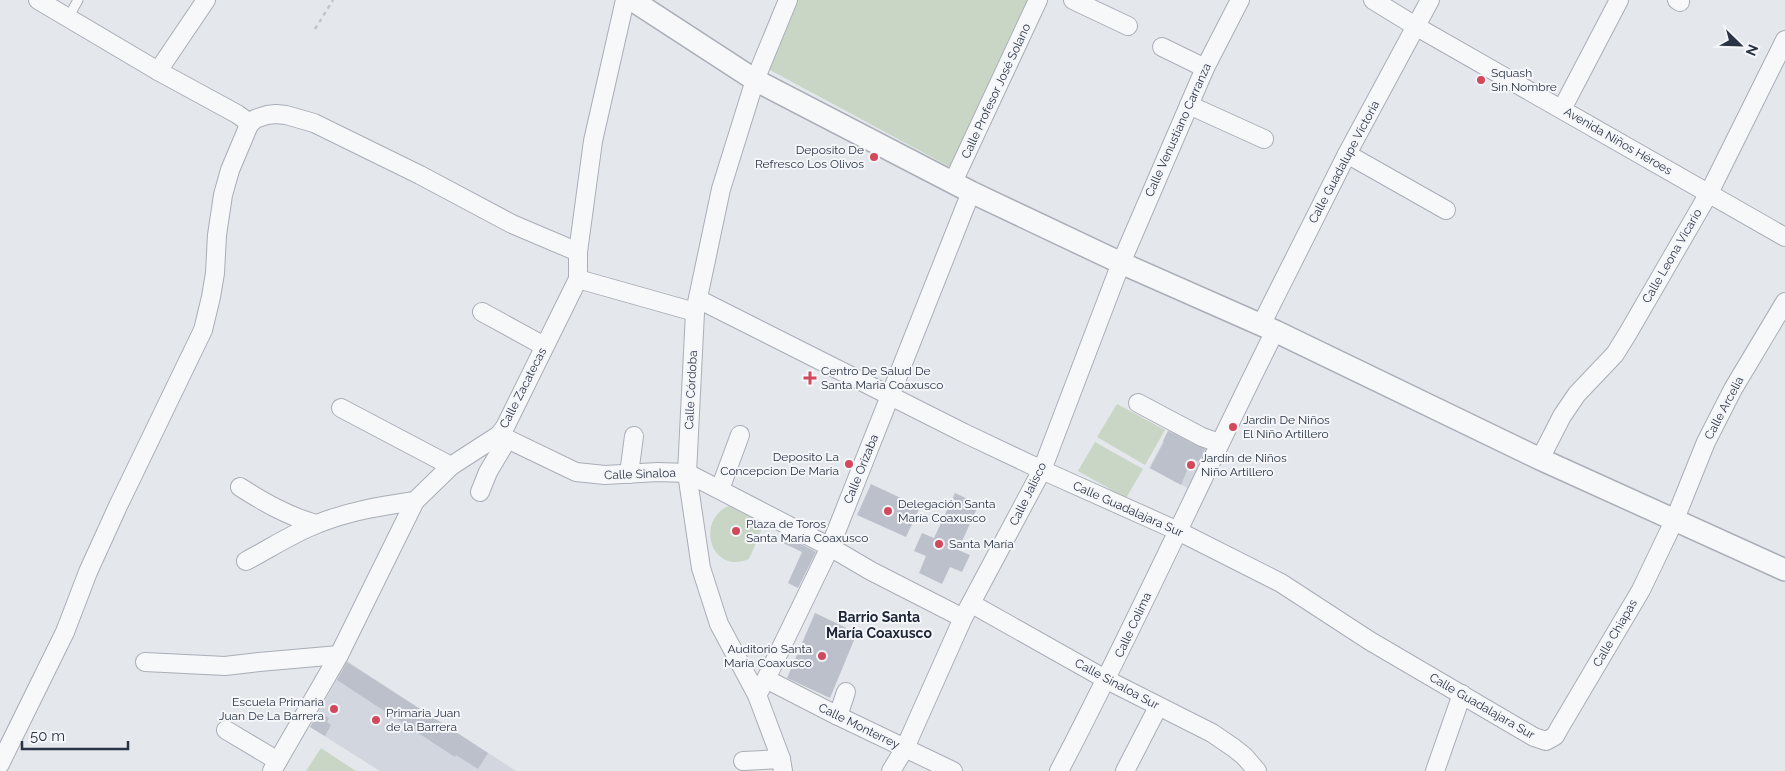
<svg xmlns="http://www.w3.org/2000/svg" width="1785" height="771" font-family="Raleway,sans-serif">
<style>
.built{fill:#d2d6de}
.green{fill:#c9d6c5}
.building{fill:#bbc0ca}
.lines{fill:none;stroke-linecap:round;stroke-linejoin:round}
.service-casing{stroke:#a9aeb7;stroke-width:11}
.minor-casing{stroke:#a9aeb7;stroke-width:20}
.tertiary-casing{stroke:#a9aeb7;stroke-width:24}
.path{stroke:#c2c5cb;stroke-width:2.5;stroke-dasharray:4 4;stroke-linecap:butt}
.service{stroke:#f7f8fa;stroke-width:9}
.minor{stroke:#f7f8fa;stroke-width:18}
.tertiary{stroke:#f7f8fa;stroke-width:21}
.poi-dot{fill:#d1495b;stroke:#f4f6f9;stroke-width:2}
.labels{text-anchor:middle;dominant-baseline:central;stroke-width:4;stroke-linejoin:round;paint-order:stroke}
.poi-label{font-size:12px;fill:#2b3445;stroke:#f4f6f9;text-anchor:start}
.street-label{font-size:12px;fill:#2b3445;stroke:#f4f6f9}
.neighbourhood-label{font-size:14px;font-weight:bold;fill:#1d2536;stroke:#f4f6f9}
</style>
<rect width="100%" height="100%" fill="#e4e7ec"/>
<g class="built">
<polygon points="1171,426 1216,449 1195,492 1149,468"/>
<polygon points="347,661 516,771 380,771 310,727"/>
</g>
<g class="green">
<polygon points="796,0 1031,0 950,167 768,69"/>
<polygon points="1117,404 1165,430 1145,465 1097,437"/>
<polygon points="1095,442 1143,469 1126,498 1078,471"/>
<path d="M738 504 761 520 764 524 749 559C715 574 696 529 723 509 727 506 733 505 738 504Z"/>
<polygon points="321,748 356,771 306,771"/>
</g>
<g class="building">
<polygon points="1168,431 1205,449 1199,462 1192,458 1181,485 1150,468 1164,442 1163,441"/>
<polygon points="871,484 920,507 906,537 857,515"/>
<polygon points="955,493 979,504 958,550 970,555 962,572 950,567 942,584 919,573 926,556 914,551 922,533 934,538"/>
<polygon points="786,536 816,552 798,588 788,583 802,552 783,543"/>
<polygon points="815,613 857,633 830,698 787,678"/>
<polygon points="347,662 488,753 478,769 456,755 455,757 337,680"/>
<polygon points="319,712 329,718 327,722 331,725 325,736 310,727"/>
</g>
<g class="lines">
<defs>
<polyline id="service" points="68,18 78,0"/>
<g id="minor">
<polyline points="38,0 158,71 237,114 244,119 249,125"/>
<polyline points="1073,0 1128,26"/>
<polyline points="1373,0 1417,27 1785,237"/>
<polyline points="1677,0 1680,2"/>
<polyline points="1162,47 1205,68"/>
<polyline points="158,71 206,0"/>
<polyline points="1189,105 1264,139"/>
<polyline points="1562,109 1619,0"/>
<polyline points="1347,154 1446,210"/>
<polyline points="953,182 1038,0"/>
<polyline points="578,279 695,312"/>
<polyline points="698,299 964,433 1042,470 1178,531 1281,583 1370,641 1534,737 1546,741 1555,736 1560,727 1641,590 1675,519 1706,442 1733,389 1785,302"/>
<polyline points="482,312 544,346"/>
<polyline points="1261,325 1347,154 1430,0"/>
<polyline points="1138,403 1202,437 1219,443"/>
<polyline points="341,408 451,466"/>
<polyline points="499,435 576,472 605,475 658,472 687,473 830,547 871,571 963,618"/>
<polyline points="1540,459 1562,416 1577,394 1615,354 1628,333 1709,193 1785,40"/>
<polyline points="629,474 634,436"/>
<path d="M240 487C265 503 288 516 316 524"/>
<polyline points="720,489 740,435"/>
<polyline points="480,492 488,472 507,440"/>
<path d="M246 561C269 549 293 533 317 524 349 511 381 506 415 501"/>
<polyline points="972,604 1107,680 1212,733 1234,748 1244,756 1257,771"/>
<polyline points="145,662 225,666 259,662 339,655"/>
<polyline points="766,679 838,716 953,771"/>
<polyline points="757,695 766,679 830,547 971,192"/>
<polyline points="838,716 846,692"/>
<polyline points="226,730 278,761"/>
<polyline points="743,761 781,759"/>
<polyline points="0,764 65,632 88,572 118,506 203,330 211,297 215,273 217,235 223,195 230,170 249,125 255,119 267,115 276,114 286,115 314,123 420,175 512,224 578,252"/>
<polyline points="272,771 339,655 415,501 451,466 499,435 505,427 578,279 578,252 593,141 625,0"/>
<polyline points="783,771 781,759 757,695 719,624 701,568 687,473 695,312 721,189 755,80 788,0"/>
<polyline points="891,771 905,748 963,618 1042,470 1121,263 1205,68 1240,0"/>
<path d="M1059 771C1135 626 1202 477 1275 331"/>
<polyline points="1125,771 1158,707"/>
<polyline points="1435,771 1462,694"/>
</g>
<polyline id="tertiary" points="632,0 755,80 971,192 1121,263 1275,331 1540,459 1785,570"/>
</defs>
<use href="#service" class="service-casing"/>
<use href="#minor" class="minor-casing"/>
<use href="#tertiary" class="tertiary-casing"/>
<polyline class="path" points="315,29 333,0"/>
<use href="#service" class="service"/>
<use href="#minor" class="minor"/>
<use href="#tertiary" class="tertiary"/>
</g>
<g class="poi-dot">
<circle cx="1481" cy="80" r="5"/>
<circle cx="874" cy="157" r="5"/>
<path d="M807.5 370.5h5v5h5v5h-5v5h-5v-5h-5v-5h5z"/>
<circle cx="1233" cy="427" r="5"/>
<circle cx="849" cy="464" r="5"/>
<circle cx="1191" cy="465" r="5"/>
<circle cx="888" cy="511" r="5"/>
<circle cx="736" cy="531" r="5"/>
<circle cx="939" cy="544" r="5"/>
<circle cx="822" cy="656" r="5"/>
<circle cx="334" cy="709" r="5"/>
<circle cx="376" cy="720" r="5"/>
</g>
<g class="labels">
<g class="poi-label">
<text x="1491" y="73">Squash<tspan x="1491" dy="14">Sin Nombre</tspan></text>
<text x="864" y="150" text-anchor="end">Deposito De<tspan x="864" dy="14">Refresco Los Olivos</tspan></text>
<text x="821" y="371">Centro De Salud De<tspan x="821" dy="14">Santa Maria Coaxusco</tspan></text>
<text x="1243" y="420">Jardin De Niños<tspan x="1243" dy="14">El Niño Artillero</tspan></text>
<text x="839" y="457" text-anchor="end">Deposito La<tspan x="839" dy="14">Concepcion De Maria</tspan></text>
<text x="1201" y="458">Jardín de Niños<tspan x="1201" dy="14">Niño Artillero</tspan></text>
<text x="898" y="504">Delegación Santa<tspan x="898" dy="14">María Coaxusco</tspan></text>
<text x="746" y="524">Plaza de Toros<tspan x="746" dy="14">Santa María Coaxusco</tspan></text>
<text x="949" y="544">Santa María</text>
<text x="812" y="649" text-anchor="end">Auditorio Santa<tspan x="812" dy="14">María Coaxusco</tspan></text>
<text x="324" y="702" text-anchor="end">Escuela Primaria<tspan x="324" dy="14">Juan De La Barrera</tspan></text>
<text x="386" y="713">Primaria Juan<tspan x="386" dy="14">de la Barrera</tspan></text>
</g>
<g class="street-label">
<text transform="translate(996 91) rotate(-65)">Calle Profesor José Solano</text>
<text transform="translate(1178 130) rotate(-66)">Calle Venustiano Carranza</text>
<text transform="translate(1618 141) rotate(30)">Avenida Niños Héroes</text>
<text transform="translate(1344 162) rotate(-62)">Calle Guadalupe Victoria</text>
<text transform="translate(1672 256) rotate(-60)">Calle Leona Vicario</text>
<text transform="translate(523 388) rotate(-63)">Calle Zacatecas</text>
<text transform="translate(691 390) rotate(-87)">Calle Córdoba</text>
<text transform="translate(1724 408) rotate(-62)">Calle Arcelia</text>
<text transform="translate(861 469) rotate(-68)">Calle Orizaba</text>
<text transform="translate(640 474) rotate(-2)">Calle Sinaloa</text>
<text transform="translate(1028 494) rotate(-64)">Calle Jalisco</text>
<text transform="translate(1128 509) rotate(24)">Calle Guadalajara Sur</text>
<text transform="translate(1133 625) rotate(-65)">Calle Colima</text>
<text transform="translate(1615 633) rotate(-60)">Calle Chiapas</text>
<text transform="translate(1117 684) rotate(28)">Calle Sinaloa Sur</text>
<text transform="translate(1482 706) rotate(30)">Calle Guadalajara Sur</text>
<text transform="translate(859 726) rotate(26)">Calle Monterrey</text>
</g>
<g class="neighbourhood-label">
<text x="879" y="617">Barrio Santa<tspan x="879" dy="16">María Coaxusco</tspan></text>
</g>
</g>
<g transform="translate(1740 45) rotate(113)" stroke="#f4f6f9" stroke-width="4" paint-order="stroke">
<path d="M0-4L9 19L0 12L-9 19Z" fill="#2b3445"/>
<text y="-8" font-size="14" font-weight="bold" text-anchor="middle" fill="#2b3445">N</text>
</g>
<path d="M22 741v8h106v-8" fill="none" stroke="#2b3445" stroke-width="2.5"/>
<text x="30" y="741" font-size="15" fill="#2b3445" stroke="#f4f6f9" stroke-width="4" paint-order="stroke">50 m</text>
</svg>
